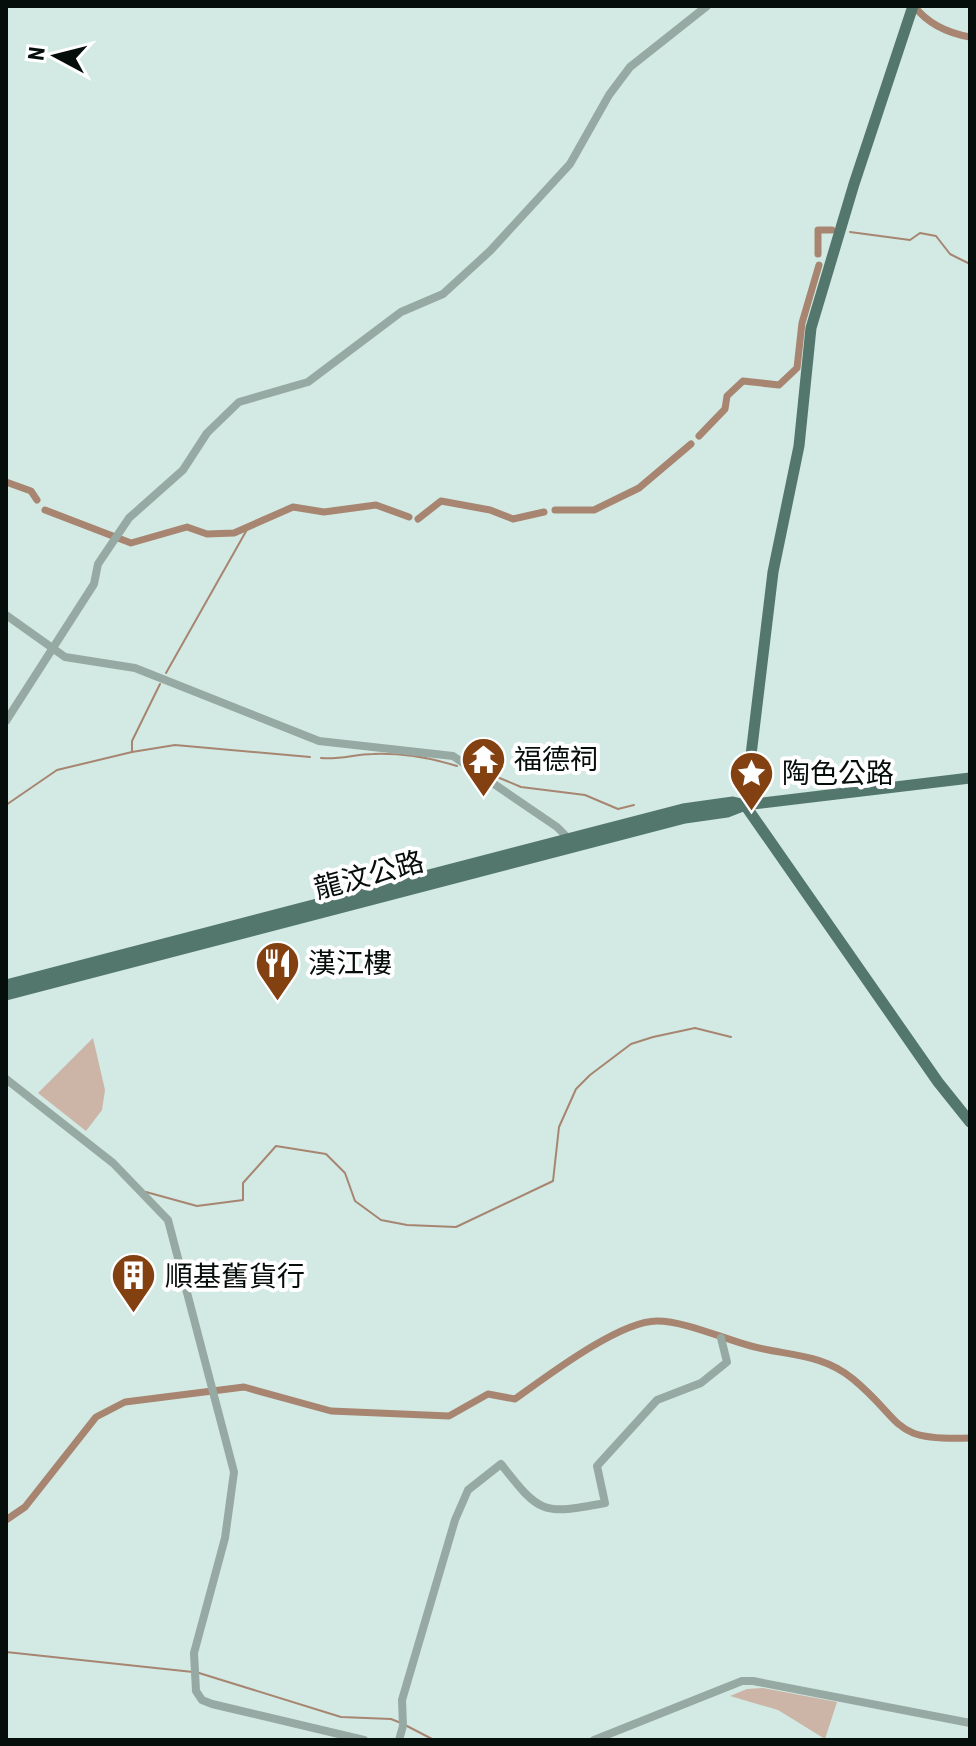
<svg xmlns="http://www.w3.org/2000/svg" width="976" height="1746" font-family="'Roboto Condensed','Noto Sans TC',sans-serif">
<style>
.green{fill:#ccb4a7}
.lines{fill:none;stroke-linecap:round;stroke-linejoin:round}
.stream{stroke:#a78571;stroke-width:2}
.canal{stroke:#a78571;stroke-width:7}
.minor{stroke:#96a9a3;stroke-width:8}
.major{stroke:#54776d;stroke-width:11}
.labels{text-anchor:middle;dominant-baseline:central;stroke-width:8;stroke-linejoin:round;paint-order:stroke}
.poi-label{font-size:28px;fill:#060e0c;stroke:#fff;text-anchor:start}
.street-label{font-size:28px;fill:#060e0c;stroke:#fff}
</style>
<rect width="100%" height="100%" fill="#d2eae3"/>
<g class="green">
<polygon points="93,1038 105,1090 102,1110 86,1131 38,1093"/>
<polygon points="763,1688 837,1702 825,1739 778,1710 730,1696 747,1689"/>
</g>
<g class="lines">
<g class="stream">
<polyline points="850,232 910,240 920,233 936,236 950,254 970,264"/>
<polyline points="166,673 249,526"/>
<polyline points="132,752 132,741 160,684"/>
<path d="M321 758C340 760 355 754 373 754 401 753 431 758 457 766"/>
<polyline points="483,771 521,787 585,795 618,809 634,805"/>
<polyline points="6,805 57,770 132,752 175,745 310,757"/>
<polyline points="146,1192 197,1206 243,1200 243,1183 276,1146 326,1154 345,1173 355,1201 381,1220 407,1225 456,1227 553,1181 559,1127 576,1089 590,1075 631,1044 653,1037 695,1028 731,1037"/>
<polyline points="6,1652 193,1672"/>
<polyline points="199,1673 341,1717 391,1719 401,1723"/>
<polyline points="407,1726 434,1740"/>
</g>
<g class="canal">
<path d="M914 6C928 24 947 33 970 37"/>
<polyline points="818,254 818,230 832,230"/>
<polyline points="699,436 725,409 727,396 743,381 779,385 797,368 802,323 819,265"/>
<polyline points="6,482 31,491 37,500"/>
<polyline points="45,510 131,543 187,527 207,534 234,533 293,507 324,512 376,505 409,517"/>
<polyline points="555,510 594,510 639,488 691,444"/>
<polyline points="418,519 441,501 490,510 513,519 544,512"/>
<path d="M6 1520 25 1507 96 1417 125 1402 244 1387 331 1411 449 1416 488 1394 515 1399C546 1377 619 1321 657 1321 685 1321 724 1339 751 1346 787 1356 822 1353 853 1379 906 1423 889 1441 970 1438"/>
</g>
<g class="minor">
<polyline points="6,615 65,657 135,668 319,741 453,756 557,827 571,841"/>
<polyline points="6,721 94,584 98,564 129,518 183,470 207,433 239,402 308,382 401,312 443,294 490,251 570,164 609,95 630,67 707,6"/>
<polyline points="6,1079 113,1163 168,1220 234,1472 225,1538 194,1653 196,1691 202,1700 212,1704 364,1740"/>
<path d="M399 1740 403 1726 402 1700 455 1520 468 1490 501 1464C540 1514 542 1515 605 1503L597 1466 657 1400 701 1383 727 1362 721 1338"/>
<polyline points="594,1740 742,1681 753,1681 970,1723"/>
</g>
<g class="major">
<polyline points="913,6 854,184 811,328 799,446 773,572 745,805 938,1082 970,1122"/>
<polyline points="6,985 683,809 733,802 745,805"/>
<polyline points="6,995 685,818 727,812 745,805 970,778"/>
</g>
</g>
<defs>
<symbol id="temple-pin" viewBox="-11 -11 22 30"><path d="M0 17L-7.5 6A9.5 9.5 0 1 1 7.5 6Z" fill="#834010" stroke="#fff"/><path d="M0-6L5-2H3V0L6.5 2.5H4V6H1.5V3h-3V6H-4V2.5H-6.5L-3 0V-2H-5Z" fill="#fff"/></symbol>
<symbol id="sight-pin" viewBox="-11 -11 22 30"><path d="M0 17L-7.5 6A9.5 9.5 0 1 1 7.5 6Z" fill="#834010" stroke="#fff"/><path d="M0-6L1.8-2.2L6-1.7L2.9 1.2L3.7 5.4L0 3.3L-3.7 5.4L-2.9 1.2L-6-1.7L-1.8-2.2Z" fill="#fff"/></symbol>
<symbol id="restaurant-pin" viewBox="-11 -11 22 30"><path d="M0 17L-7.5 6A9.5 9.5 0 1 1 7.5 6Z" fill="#834010" stroke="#fff"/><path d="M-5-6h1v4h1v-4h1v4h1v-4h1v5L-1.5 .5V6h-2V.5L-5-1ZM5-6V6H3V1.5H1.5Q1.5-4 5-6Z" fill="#fff"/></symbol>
<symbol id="building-pin" viewBox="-11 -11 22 30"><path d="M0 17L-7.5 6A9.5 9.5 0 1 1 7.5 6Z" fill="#834010" stroke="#fff"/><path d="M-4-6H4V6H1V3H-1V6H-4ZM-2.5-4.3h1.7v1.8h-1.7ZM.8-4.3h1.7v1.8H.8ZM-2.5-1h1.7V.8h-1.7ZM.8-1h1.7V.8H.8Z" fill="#fff"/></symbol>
</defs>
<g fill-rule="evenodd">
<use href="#temple-pin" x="458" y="734" width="51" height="69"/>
<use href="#sight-pin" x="726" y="748" width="51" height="69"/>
<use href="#restaurant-pin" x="252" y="938" width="51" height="69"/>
<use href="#building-pin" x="108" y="1250" width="51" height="69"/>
</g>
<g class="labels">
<g class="poi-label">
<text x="514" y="759">福德祠</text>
<text x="782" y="773">陶色公路</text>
<text x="308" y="963">漢江樓</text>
<text x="165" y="1276">順基舊貨行</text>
</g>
<g class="street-label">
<text transform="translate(369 875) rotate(-15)">龍汶公路</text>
</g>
</g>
<rect width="976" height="1746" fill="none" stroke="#060e0c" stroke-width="16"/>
<g transform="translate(56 56) rotate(277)" stroke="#ffffff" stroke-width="6" paint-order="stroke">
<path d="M0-6L14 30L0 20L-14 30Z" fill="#060e0c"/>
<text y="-12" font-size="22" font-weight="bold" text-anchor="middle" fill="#060e0c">N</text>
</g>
</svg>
